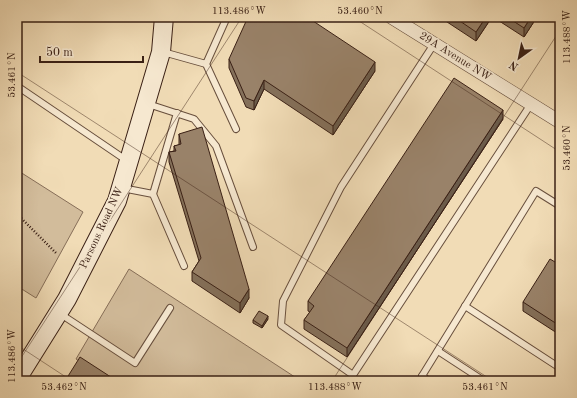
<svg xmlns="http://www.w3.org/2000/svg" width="577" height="398" font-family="'Old Standard TT',serif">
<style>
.green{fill:#d2bc9b;stroke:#866e58}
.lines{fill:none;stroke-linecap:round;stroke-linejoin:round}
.service-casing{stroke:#684f3d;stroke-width:8}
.minor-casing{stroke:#684f3d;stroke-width:14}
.secondary-casing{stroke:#3a2015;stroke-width:20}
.path{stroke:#3a2015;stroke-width:2.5;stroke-dasharray:1 2;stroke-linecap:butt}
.service{stroke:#f6e8d0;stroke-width:6}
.minor{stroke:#f6e8d0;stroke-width:13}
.secondary{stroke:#f6e8d0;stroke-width:18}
.wall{fill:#84705a;stroke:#3a2015}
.shaded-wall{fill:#6b5b4a;stroke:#3a2015}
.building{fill:#998269;stroke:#3a2015}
.ticks{fill:none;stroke:#3a2015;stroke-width:1;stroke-opacity:0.45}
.labels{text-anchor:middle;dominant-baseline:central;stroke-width:3.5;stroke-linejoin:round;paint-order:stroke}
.street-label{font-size:11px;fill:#3a2015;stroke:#f6e8d0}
.neatline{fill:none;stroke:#3a2015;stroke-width:1.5}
.ticks-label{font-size:10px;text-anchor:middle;fill:#3a2015}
</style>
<rect width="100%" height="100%" fill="#f1dcb6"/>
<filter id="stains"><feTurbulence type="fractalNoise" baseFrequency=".005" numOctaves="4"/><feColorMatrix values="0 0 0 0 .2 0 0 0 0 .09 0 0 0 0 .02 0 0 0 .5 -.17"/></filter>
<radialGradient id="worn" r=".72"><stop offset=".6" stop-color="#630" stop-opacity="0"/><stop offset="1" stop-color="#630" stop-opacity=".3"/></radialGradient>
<g class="green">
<polygon points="17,170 83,212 36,298 17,286"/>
<polygon points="129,269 301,381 109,381 76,359"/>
</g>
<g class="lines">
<defs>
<g id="service">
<polyline points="434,44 341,187 283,301 281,325 353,375 531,104"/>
<polyline points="163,52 206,64 227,17"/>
<polyline points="206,64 236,129"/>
<polyline points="17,86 126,160"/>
<polyline points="148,104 194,119 216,146 253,247"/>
<polyline points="122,188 153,194 184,266"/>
<polyline points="153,194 177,113"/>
<polyline points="465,306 560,368"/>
<polyline points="59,313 135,363 170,308"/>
<polyline points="438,351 484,381"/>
<polyline points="422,376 429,381"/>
<polyline points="423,381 422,376 536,191 560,206"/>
</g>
<polyline id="minor" points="391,17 560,122"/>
<polyline id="secondary" points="17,379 67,299 117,201 161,52 164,17"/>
</defs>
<use href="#service" class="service-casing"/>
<use href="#minor" class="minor-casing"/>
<use href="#secondary" class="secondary-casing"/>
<polyline class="path" points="17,214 57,254"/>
<use href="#service" class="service"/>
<use href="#minor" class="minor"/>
<use href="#secondary" class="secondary"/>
</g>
<g class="wall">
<polygon points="441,17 492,17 476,41 441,18"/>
<polygon points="493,17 537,17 524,37"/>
<polygon points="229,59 375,71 333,135 264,89 254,110 246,107 229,68"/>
<polygon points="503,119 347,357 304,329 304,320 310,312 308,311 308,301"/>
<polygon points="179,134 249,298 240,313 192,281 192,272 199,261 169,162 169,152 174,151 174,146 179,145"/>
<polygon points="560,265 560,335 523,311 523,302"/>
<polygon points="268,319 262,328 253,323 253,320"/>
</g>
<g class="shaded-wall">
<polygon points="486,17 492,17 476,41 476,32"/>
<polygon points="531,17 537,17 524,37 524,28"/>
<polygon points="375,62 375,71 333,135 333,126"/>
<polygon points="264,80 264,89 254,110 254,101"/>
<polygon points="503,110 503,119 347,357 347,348"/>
<polygon points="249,289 249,298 240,313 240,303"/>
<polygon points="268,316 268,319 262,328 262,326"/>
</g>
<g class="building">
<polygon points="248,17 307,17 375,62 333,126 264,80 254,101 246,98 229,59"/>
<polygon points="454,17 486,17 476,32"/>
<polygon points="507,17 531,17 524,28"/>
<polygon points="454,78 503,110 347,348 304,320 314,306 308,301"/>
<polygon points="202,127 249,289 240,303 192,272 201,258 169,152 176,151 174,146 181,144 179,134"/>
<polygon points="550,259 560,265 560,326 523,302"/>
<polygon points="259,311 268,316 262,326 253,320"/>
<polygon points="80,357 117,381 65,381"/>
</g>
<path class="ticks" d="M353 17 560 152M17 72 493 381M17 345 72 381M17 364 242 17M332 381 560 30"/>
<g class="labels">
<g class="street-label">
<text transform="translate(455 57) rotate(32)">29A Avenue NW</text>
<text transform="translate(102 228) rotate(-65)">Parsons Road NW</text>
</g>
</g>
<rect width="577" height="398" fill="none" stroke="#f1dcb6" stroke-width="44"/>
<g transform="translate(519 58) rotate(213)" stroke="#f6e8d0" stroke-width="3" paint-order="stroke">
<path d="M0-3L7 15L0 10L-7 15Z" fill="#3a2015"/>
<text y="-6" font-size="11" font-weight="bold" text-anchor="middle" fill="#3a2015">N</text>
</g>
<path d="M40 56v6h103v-6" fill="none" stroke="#3a2015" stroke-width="2"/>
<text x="46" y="56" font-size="12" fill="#3a2015" stroke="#f6e8d0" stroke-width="3" paint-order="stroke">50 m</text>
<rect x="22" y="22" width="533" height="354" class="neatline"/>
<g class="ticks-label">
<text x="239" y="14">113.486°W</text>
<text x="360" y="14">53.460°N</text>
<text transform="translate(566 37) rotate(-90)" y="4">113.488°W</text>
<text transform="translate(11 75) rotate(-90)" y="4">53.461°N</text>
<text transform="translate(566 148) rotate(-90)" y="4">53.460°N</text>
<text transform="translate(11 356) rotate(-90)" y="4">113.486°W</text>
<text x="64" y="390">53.462°N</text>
<text x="335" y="390">113.488°W</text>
<text x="485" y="390">53.461°N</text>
</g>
<rect width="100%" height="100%" filter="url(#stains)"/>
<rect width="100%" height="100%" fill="url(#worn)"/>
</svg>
